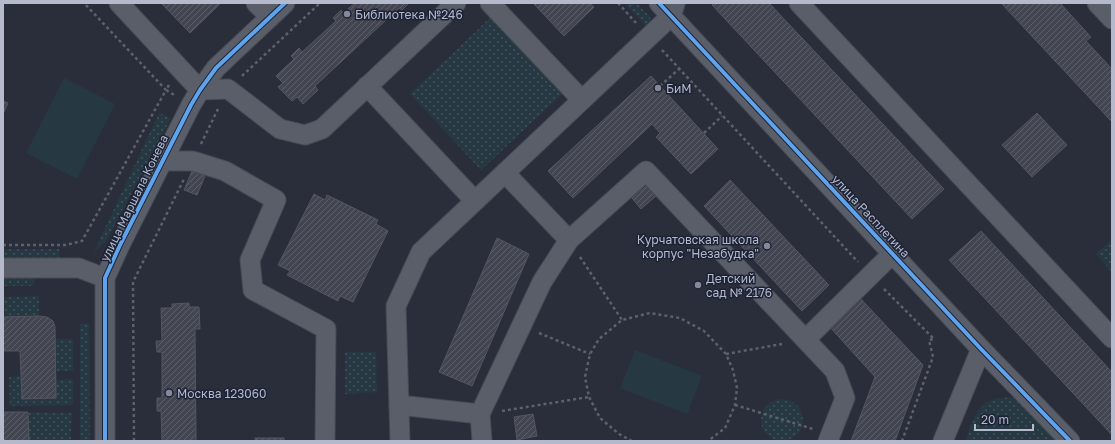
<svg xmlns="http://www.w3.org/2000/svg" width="1115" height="444" font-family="'Golos Text',sans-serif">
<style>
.grass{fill:url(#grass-dots)}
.garden{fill:#263841}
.building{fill:url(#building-hatch);stroke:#525661}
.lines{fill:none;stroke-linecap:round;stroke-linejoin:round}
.minor-casing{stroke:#464a53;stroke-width:21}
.path{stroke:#5c616a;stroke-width:2.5;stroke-dasharray:3 3;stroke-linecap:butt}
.minor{stroke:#5a5e68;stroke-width:19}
.cycleway-casing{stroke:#1c2336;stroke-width:6}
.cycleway{stroke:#60a3ed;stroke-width:4}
.poi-dot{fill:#848898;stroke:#1c2336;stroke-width:1.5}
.labels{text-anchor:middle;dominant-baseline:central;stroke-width:3;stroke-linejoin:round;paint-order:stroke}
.poi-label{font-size:12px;fill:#b4b9cb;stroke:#1c2336;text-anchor:start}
.street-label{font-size:12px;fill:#b4b9cb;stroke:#1c2336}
</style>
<defs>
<pattern id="grass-dots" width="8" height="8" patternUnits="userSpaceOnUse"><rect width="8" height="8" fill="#263841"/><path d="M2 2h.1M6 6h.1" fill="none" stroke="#43535b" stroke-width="1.8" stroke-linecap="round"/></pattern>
<pattern id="building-hatch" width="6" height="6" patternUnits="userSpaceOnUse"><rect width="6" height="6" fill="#434650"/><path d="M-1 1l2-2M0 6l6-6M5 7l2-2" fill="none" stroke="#5c5f68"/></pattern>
</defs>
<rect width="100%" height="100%" fill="#2a2e3a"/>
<g class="grass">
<polygon points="624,3 637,3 650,17 651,25 648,28"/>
<polygon points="492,16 564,92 481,170 410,94"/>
<polygon points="159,113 171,118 106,241 94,252"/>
<polygon points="1112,239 1112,272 1096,254"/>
<polygon points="3,249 59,249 60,260 3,260"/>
<polygon points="3,278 35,278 32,286 3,286"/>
<polygon points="39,296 39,316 5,317 4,297"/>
<polygon points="89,323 90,441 80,441 80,324"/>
<rect x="56" y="339" width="17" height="32"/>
<polygon points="345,352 376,352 377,392 345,394"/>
<polygon points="21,376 56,398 56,380 73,379 73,405 10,406 9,377"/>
<path d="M1011 397 1024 404 1059 441H966C971 425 976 404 995 399 1000 398 1006 398 1011 397Z"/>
<circle cx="782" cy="420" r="21"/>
<polygon points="28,412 72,413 71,441 29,441"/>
</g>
<g class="garden">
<polygon points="64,78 115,104 77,179 26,153"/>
<polygon points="635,350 702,376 687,414 620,388"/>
</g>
<g class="building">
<polygon points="161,3 221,3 190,33"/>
<polygon points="355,3 409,3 402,10 399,8 315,86 318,90 303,104 297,97 292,101 278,87 283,83 276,76 294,59 291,56 299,48 302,52 336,21 333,18 341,10 343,13"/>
<polygon points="533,3 590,3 594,7 564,36"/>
<polygon points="714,3 769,3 944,189 912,219 712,5"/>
<polygon points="1001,3 1060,3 1091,37 1086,41 1112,69 1112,122"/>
<polygon points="651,76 718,149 691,174 656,137 660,133 652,124 573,198 548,171"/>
<polygon points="3,101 8,103 3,114"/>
<polygon points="1037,113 1067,145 1032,177 1002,145"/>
<polygon points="192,171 205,176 197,195 184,190"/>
<polygon points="730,180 829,285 802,311 704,206"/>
<polygon points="647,185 657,195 641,209 632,198"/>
<polygon points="314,194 325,200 327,195 378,220 376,224 388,231 353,302 340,296 338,301 287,275 290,271 278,265"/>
<polygon points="981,231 1112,372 1112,435 949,260"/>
<polygon points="497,238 529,254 472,386 439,372"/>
<polygon points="859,297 923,365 895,441 851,441 875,377 829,326"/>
<polygon points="189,303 189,307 199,307 200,329 195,329 196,441 162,441 161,411 157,411 157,398 162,398 162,352 157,352 156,341 162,341 161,308 172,308 172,304"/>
<polygon points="39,316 47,317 53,321 55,327 56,398 22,399 20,351 3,351 3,317"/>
<polygon points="3,412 28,412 29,441 3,441"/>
<polygon points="533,414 537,436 517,440 514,417"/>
<rect x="255" y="438" width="29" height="3"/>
</g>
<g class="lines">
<defs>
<g id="minor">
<polyline points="119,3 200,90 228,89 280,129 305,135 322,129 456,3"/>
<polyline points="256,3 270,17"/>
<polyline points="490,3 582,100"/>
<polyline points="659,3 981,349 1070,441"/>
<polyline points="799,3 1112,338"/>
<polyline points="1097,3 1112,19"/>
<polyline points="367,86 475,201"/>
<polyline points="163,161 193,161 225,171 276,200 250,260 253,290 326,329 325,441"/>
<polyline points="505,173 569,240"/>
<polyline points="3,268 79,268 105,278"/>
<polyline points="806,339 892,254"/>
<polyline points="399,405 480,414"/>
<polyline points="105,441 105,278 120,245 191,105 200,90 216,68 285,3"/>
<polyline points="400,441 396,306 421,252 671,16 675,4"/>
<polyline points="482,441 480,414 542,282 569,240 646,171 835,371 845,398 828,441"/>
<polyline points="943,441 981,349"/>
</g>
</defs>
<use href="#minor" class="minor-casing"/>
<g class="path">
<polyline points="618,3 636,23"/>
<polyline points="662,50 858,262"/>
<polyline points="242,76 320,3"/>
<polyline points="169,85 166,90 176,96"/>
<polyline points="660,86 679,69"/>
<polyline points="704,133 722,116"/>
<polyline points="201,144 218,109"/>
<polyline points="3,245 66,245 82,241 166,90 84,3"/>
<polyline points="580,257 622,320"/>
<polyline points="884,289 934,339 929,340 933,357 902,441"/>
<polyline points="539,333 590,354"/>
<polyline points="726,354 782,344"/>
<polyline points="735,405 813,429"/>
<polyline points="502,411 589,397"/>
<polyline points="134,441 133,282 184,179"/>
<polyline points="632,441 619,434 600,418 589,397 585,377 590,354 599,339 622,320 650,313 680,318 704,331 726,354 733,370 737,388 735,405 725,428 708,441"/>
</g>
<use href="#minor" class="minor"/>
<defs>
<g id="cycleway">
<polyline points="659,3 981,349 1070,441"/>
<polyline points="105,441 105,278 120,245 191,105 200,90 216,68 285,3"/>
</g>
</defs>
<use href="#cycleway" class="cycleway-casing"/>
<use href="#cycleway" class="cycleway"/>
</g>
<g class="poi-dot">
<circle cx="347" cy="14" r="4"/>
<circle cx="658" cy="88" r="4"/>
<circle cx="767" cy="246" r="4"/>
<circle cx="698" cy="285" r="4"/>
<circle cx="169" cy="393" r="4"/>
</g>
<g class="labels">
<g class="poi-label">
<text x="355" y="14">Библиотека №246</text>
<text x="666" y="88">БиМ</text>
<text x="759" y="239" text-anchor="end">Курчатовская школа<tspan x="759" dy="14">корпус "Незабудка"</tspan></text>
<text x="706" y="278">Детский<tspan x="706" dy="14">сад № 2176</tspan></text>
<text x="177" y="393">Москва 123060</text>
</g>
<g class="street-label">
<text transform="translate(134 198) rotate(-64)">улица Маршала Конева</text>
<text transform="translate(871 216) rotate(47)">улица Расплетина</text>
</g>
</g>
<rect width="1115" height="444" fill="none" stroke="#b4b9cb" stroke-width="8"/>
<path d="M975 424v6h58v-6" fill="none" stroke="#b4b9cb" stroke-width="2"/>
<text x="981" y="424" font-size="12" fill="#b4b9cb" stroke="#1c2336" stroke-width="3" paint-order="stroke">20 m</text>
</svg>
